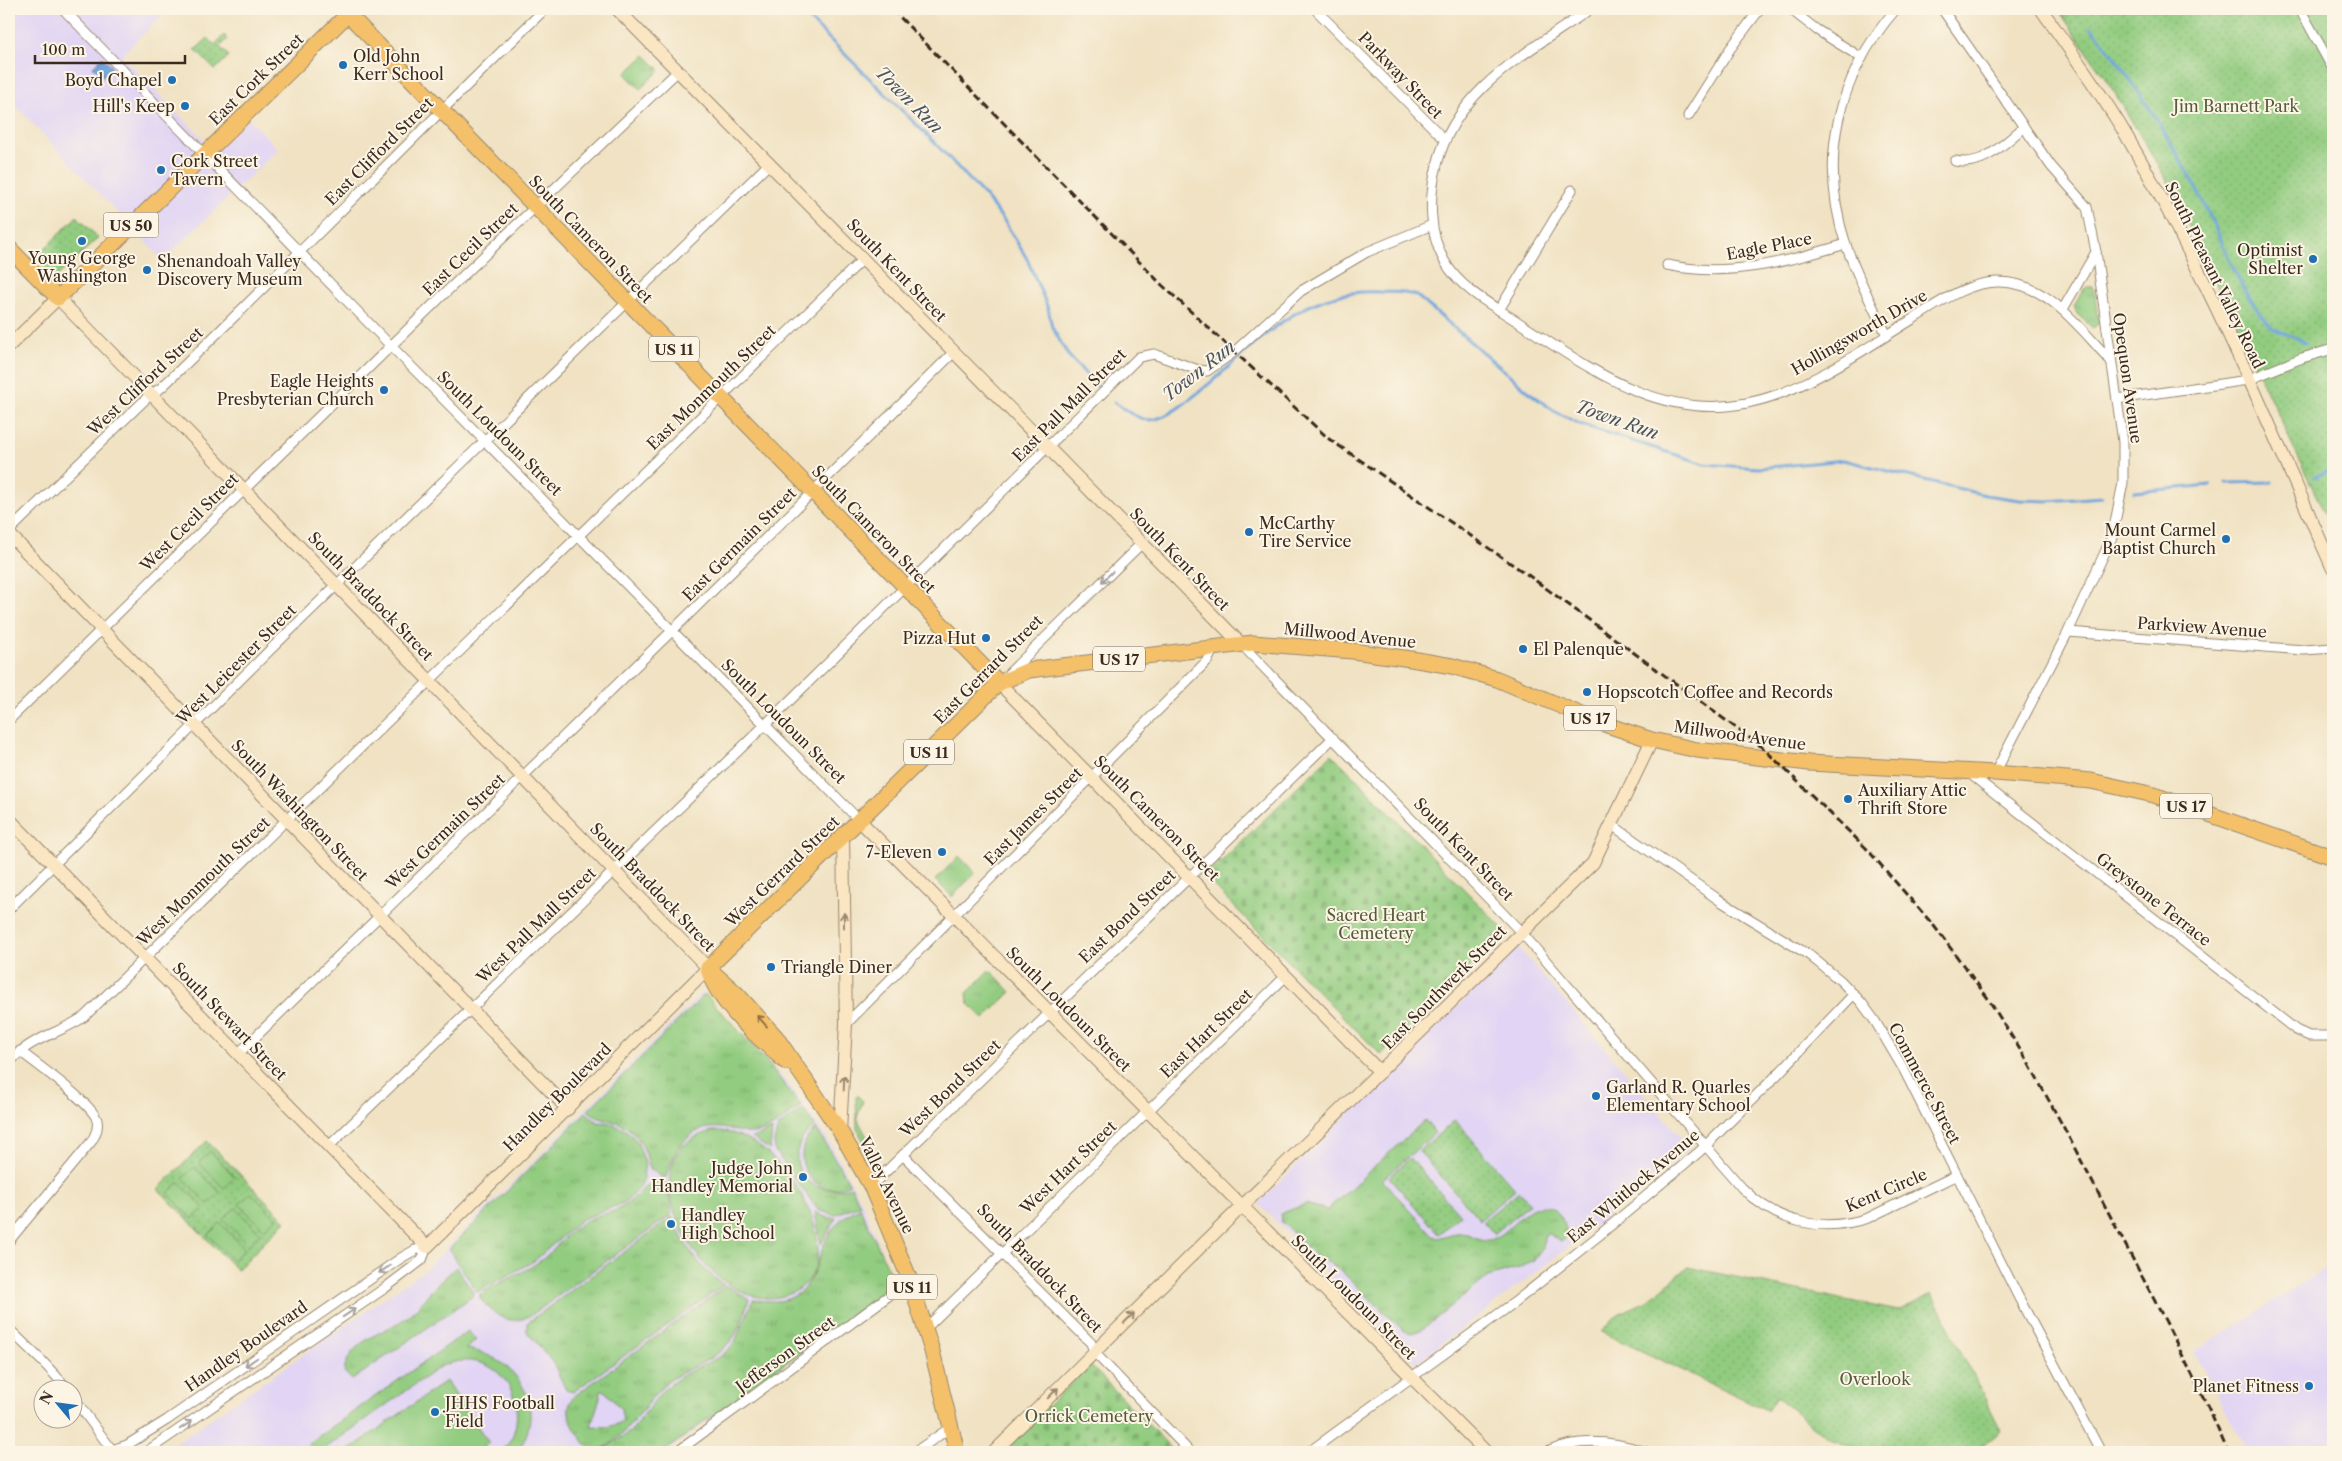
<svg xmlns="http://www.w3.org/2000/svg" width="2342" height="1461" font-family="'Libre Caslon Text',serif">
<style>
.built{fill:#e1d4f4}
.grass{fill:url(#grass-tufts);stroke:#667b4f;fill-rule:evenodd}
.cemetery{fill:url(#cemetery-stones);stroke:#667b4f}
.park{fill:url(#park-dots);stroke:#667b4f}
.pitch{fill:#92cc80;stroke:#667b4f}
.water{fill:url(#water-ripples);stroke:#54677c}
.lines{fill:none;stroke-linecap:round;stroke-linejoin:round}
.stream{stroke:#6da4db;stroke-width:3}
.street-casing{stroke:#968670;stroke-width:11}
.secondary-casing{stroke:#968670;stroke-width:14}
.primary-casing{stroke:#968670;stroke-width:17}
.street{stroke:#fff;stroke-width:9}
.secondary{stroke:#fbe6c3;stroke-width:12}
.primary{stroke:#f4c16a;stroke-width:15}
.rail{stroke:#3b2a1e;stroke-width:3;stroke-dasharray:8 4;stroke-linecap:butt}
.oneway{stroke:#a79f9a}
.oneway2{stroke:#9b8870}
.oneway3{stroke:#8e6e40}
.poi-dot{fill:#1f6fb2;stroke:#fcf5e5;stroke-width:2}
.labels{text-anchor:middle;dominant-baseline:central;stroke-width:4;stroke-linejoin:round;paint-order:stroke}
.shield{fill:#fcf5e5;stroke:#75675a;stroke-width:1}
.shield-label{font-size:15px;font-weight:bold;fill:#3b2a1e}
.poi-label{font-size:16px;fill:#3b2a1e;stroke:#fcf5e5;text-anchor:start}
.street-label{font-size:16px;fill:#3b2a1e;stroke:#fcf5e5}
.park-label{font-size:16px;fill:#555b3b;stroke:#fcf5e5}
.water-label{font-size:18px;font-style:italic;fill:#4c5560;stroke:#fcf5e5}
</style>
<defs>
<pattern id="grass-tufts" width="24" height="20" patternUnits="userSpaceOnUse" patternTransform="scale(1.25)"><rect width="24" height="20" fill="#92cc80"/><path d="M3 7l-1-3M5 7V3M7 7l1-3M15 17l-1-3M17 17v-4M19 17l1-3" fill="none" stroke="#7faf6e"/></pattern>
<pattern id="cemetery-stones" width="16" height="16" patternUnits="userSpaceOnUse" patternTransform="scale(1.25)"><rect width="16" height="16" fill="#92cc80"/><path d="M2 7V4a2 2 0 0 1 4 0v3zM10 15v-3a2 2 0 0 1 4 0v3z" fill="#7faf6e"/></pattern>
<pattern id="park-dots" width="8" height="8" patternUnits="userSpaceOnUse" patternTransform="scale(1.25)"><rect width="8" height="8" fill="#92cc80"/><path d="M2 2h.1M6 6h.1" fill="none" stroke="#7faf6e" stroke-width="1.8" stroke-linecap="round"/></pattern>
<pattern id="water-ripples" width="26" height="14" patternUnits="userSpaceOnUse" patternTransform="scale(1.25)"><rect width="26" height="14" fill="#6da4db"/><path d="M2 4q2-2 4 0t4 0M15 11q2-2 4 0t4 0" fill="none" stroke="#5b86b1"/></pattern>
</defs>
<rect width="100%" height="100%" fill="#fcf5e5"/>
<filter id="ink" filterUnits="userSpaceOnUse"><feTurbulence type="fractalNoise" baseFrequency=".02" numOctaves="2"/><feDisplacementMap in="SourceGraphic" scale="10" xChannelSelector="R" yChannelSelector="G"/><feConvolveMatrix kernelMatrix="1 2 1 2 8 2 1 2 1" color-interpolation-filters="sRGB"/></filter>
<filter id="wash" filterUnits="userSpaceOnUse"><feTurbulence type="fractalNoise" baseFrequency=".0096" numOctaves="4" result="noise"/><feDisplacementMap in="SourceGraphic" scale="20" xChannelSelector="R" yChannelSelector="G"/><feGaussianBlur stdDeviation="1.12" result="paint"/><feColorMatrix in="noise" values="0 0 0 0 0 0 0 0 0 0 0 0 0 0 0 0 0 1.4 0 .05"/><feComposite in="paint" operator="in"/></filter>
<g filter="url(#wash)">
<rect width="100%" height="100%" fill="#f0e2c3"/>
<g class="built">
<polygon points="9,9 168,9 121,56 215,151 249,119 278,149 163,260 9,99"/>
<polygon points="1518,947 1690,1148 1561,1253 1416,1363 1258,1203"/>
<polygon points="703,992 792,1088 831,1145 861,1200 895,1284 666,1452 163,1452 425,1270"/>
<polygon points="2333,1263 2333,1452 2248,1452 2194,1352"/>
</g>
<g class="grass">
<polygon points="645,55 660,70 640,89 625,74"/>
<polygon points="2087,287 2092,287 2094,291 2099,323 2093,328 2077,314 2074,306 2084,289"/>
<polygon points="959,856 975,873 952,897 935,880"/>
<polygon points="990,970 1011,992 984,1019 968,1003 967,993"/>
<path d="M705 994 764 1058 801 1106C789 1115 774 1129 759 1132 747 1135 739 1131 728 1129 691 1121 675 1147 666 1177L663 1178 650 1169C645 1147 637 1128 613 1121 603 1118 596 1118 588 1110Z"/>
<polygon points="858,1096 863,1101 857,1118 867,1137 865,1144 857,1129 856,1097"/>
<path d="M803 1109 815 1126C778 1151 801 1202 852 1187L860 1205 834 1215 818 1210 775 1151 774 1142 778 1127Z"/>
<polygon points="586,1112 597,1122 611,1123 627,1131 637,1141 645,1163 642,1184 626,1202 582,1219 534,1261 477,1292 450,1251 450,1248"/>
<path d="M1425 1120 1435 1133 1382 1180 1432 1234 1437 1238C1446 1236 1454 1232 1463 1233 1472 1235 1480 1241 1489 1240 1511 1237 1528 1193 1555 1210 1562 1215 1567 1229 1567 1237L1561 1242 1547 1233 1544 1237 1543 1248 1534 1260 1519 1268 1488 1277 1424 1328C1415 1333 1412 1335 1403 1330L1339 1269 1314 1254 1281 1221 1280 1214 1306 1204 1327 1210Z"/>
<path d="M816 1128 850 1184C816 1203 782 1158 816 1128Z"/>
<polygon points="772,1130 770,1150 752,1138"/>
<path d="M713 1131C786 1127 865 1274 783 1296 705 1318 614 1152 713 1131Z"/>
<path d="M660 1181 667 1184 672 1214 533 1314C511 1328 494 1316 480 1298V1294C500 1281 527 1272 544 1258 557 1246 568 1231 584 1222 596 1214 611 1214 623 1207 637 1198 643 1183 660 1181Z"/>
<path d="M860 1208 893 1278V1285L663 1452H600L631 1431 663 1390 683 1375 721 1356 729 1349 735 1341 753 1300C764 1300 776 1303 788 1299 821 1286 815 1249 835 1226 841 1218 851 1212 860 1208Z"/>
<polygon points="815,1212 825,1217 836,1218 821,1244"/>
<path d="M672 1217C684 1245 699 1268 724 1285L573 1392 566 1390 553 1362 527 1332V1323Z"/>
<path d="M456 1267 473 1292V1296L352 1380 344 1372C348 1338 389 1333 411 1314 419 1308 424 1298 431 1291 439 1282 448 1275 456 1267Z"/>
<path d="M726 1286 749 1299C744 1315 739 1332 728 1344 710 1365 680 1368 661 1388 644 1405 619 1448 592 1452 581 1438 560 1416 573 1397ZM604 1390 621 1409 623 1422 608 1427 591 1426 601 1394 600 1391Z"/>
</g>
<g class="cemetery">
<polygon points="1332,754 1506,932 1381,1055 1205,877"/>
<polygon points="1090,1365 1175,1452 1001,1452"/>
</g>
<g class="park">
<polygon points="2058,9 2333,9 2333,531 2169,184 2115,93"/>
<polygon points="224,35 228,39 220,47 229,56 215,70 195,50 208,38 215,45"/>
<polygon points="77,216 98,238 55,278 35,258"/>
<polygon points="1455,1120 1515,1189 1480,1220 1419,1151"/>
<polygon points="207,1141 286,1221 237,1270 158,1189"/>
<polygon points="1410,1158 1460,1215 1439,1234 1389,1177"/>
<polygon points="1519,1191 1530,1204 1494,1234 1483,1221"/>
<polygon points="1688,1267 1898,1311 1932,1294 2001,1430 1974,1452 1874,1452 1845,1445 1825,1436 1776,1396 1767,1410 1601,1332 1618,1314 1647,1301"/>
</g>
<g class="pitch">
<polygon points="210,1151 235,1177 224,1188 199,1163"/>
<polygon points="194,1167 220,1192 208,1204 183,1178"/>
<polygon points="179,1182 204,1208 192,1219 168,1193"/>
<polygon points="251,1193 276,1218 264,1229 239,1204"/>
<polygon points="235,1208 260,1233 249,1245 223,1219"/>
<polygon points="220,1223 245,1249 233,1260 208,1235"/>
<path d="M468 1331 476 1340 466 1349C516 1356 550 1407 517 1452H501C532 1423 514 1365 471 1361 460 1360 450 1363 441 1366L320 1452H301L312 1441Z"/>
<polygon points="446,1381 489,1443 476,1452 346,1452"/>
</g>
<polygon class="water" points="102,57 112,67 103,77 93,67"/>
<g class="lines">
<g class="stream">
<polyline points="799,9 932,140 985,196 1005,222 1027,259 1048,308 1052,327 1068,355 1102,391"/>
<path d="M2091 27C2134 80 2171 140 2202 200 2224 241 2237 290 2269 324 2277 334 2294 334 2306 343"/>
<polyline points="2327,371 2333,376"/>
<path d="M1114 402C1124 409 1137 419 1148 420 1162 420 1176 410 1186 402 1249 357 1292 287 1379 292 1393 293 1404 291 1417 296L1535 397 1556 412 1582 425 1705 464 1758 468 1844 460 1985 495 2020 500 2048 501 2102 497"/>
<polyline points="2314,477 2333,469"/>
<polyline points="2227,483 2272,482"/>
<polyline points="2134,492 2211,485"/>
</g>
</g>
</g>
<g filter="url(#ink)">
<g class="lines">
<defs>
<g id="street">
<polyline points="63,9 391,346 859,820"/>
<polyline points="1315,9 1445,140"/>
<path d="M1590 9C1530 52 1456 87 1437 165 1429 196 1428 233 1445 262 1461 290 1494 306 1521 324 1589 368 1660 421 1747 403 1807 391 1861 351 1913 319 1939 303 1965 283 1997 282 2048 281 2079 328 2111 361"/>
<polyline points="1790,9 1817,30 1862,58"/>
<polyline points="1942,9 2051,166 2087,207 2096,252 2123,442 2123,483 2112,537 2068,632 1995,773"/>
<polyline points="2300,9 2333,69"/>
<polyline points="9,102 11,100"/>
<polyline points="1688,116 1730,49 1760,9"/>
<path d="M1955 161C1984 167 2003 144 2024 127"/>
<path d="M1667 265C1729 278 1786 262 1846 244"/>
<polyline points="2063,309 2096,252"/>
<polyline points="1499,310 1572,190"/>
<path d="M1887 335C1872 306 1857 276 1846 245 1818 159 1837 77 1896 9"/>
<polyline points="2117,399 2248,380 2302,358 2333,349"/>
<path d="M9 531 151 394 161 388C291 263 416 134 545 9"/>
<polyline points="2068,632 2304,650 2333,648"/>
<path d="M1242 645 1522 933 1742 1188C1777 1223 1821 1233 1868 1218L1957 1175"/>
<polyline points="1003,679 1142,543"/>
<polyline points="9,720 444,294 679,70"/>
<polyline points="1969,773 2296,1030 2309,1036 2326,1036"/>
<polyline points="1612,825 1722,902 1809,955 1841,981 1861,1002 1875,1021 1904,1070 2020,1300 2101,1452"/>
<polyline points="9,909 272,648 770,163"/>
<polyline points="846,1024 1208,660 1213,649"/>
<polyline points="239,1053 679,624 954,352"/>
<path d="M9 1063C31 1036 59 1035 85 1016L863 259"/>
<polyline points="329,1146 765,725 1139,357 1154,354 1198,370 1207,371 1234,352 1301,291 1367,252 1432,225"/>
<polyline points="903,1155 1091,1343 1094,1352 1190,1452"/>
<polyline points="871,1186 1333,738"/>
<path d="M9 1241 91 1142C95 1136 99 1128 97 1120 92 1103 36 1064 20 1051"/>
<polyline points="9,1329 43,1362 67,1388"/>
<polyline points="925,1329 1286,976"/>
<polyline points="72,1396 112,1450"/>
<polyline points="106,1452 127,1445 167,1420 401,1258 415,1250 427,1247 422,1260 385,1288 146,1452"/>
<polyline points="677,1452 910,1280"/>
<polyline points="915,1452 951,1427"/>
<polyline points="1309,1452 1515,1302 1597,1237 1699,1152 1779,1073 1854,994"/>
<path d="M1547 1452C1579 1437 1613 1441 1646 1452"/>
</g>
<g id="secondary">
<polyline points="617,9 1242,645"/>
<path d="M2041 9C2070 50 2100 91 2126 135 2207 273 2268 423 2333 569"/>
<polyline points="9,346 58,298 708,968 427,1247 9,819"/>
<polyline points="9,534 568,1109"/>
<polyline points="999,683 1380,1072"/>
<polyline points="859,820 1486,1452"/>
<polyline points="840,1131 846,1024 843,836"/>
<polyline points="994,1452 1187,1260 1593,863 1652,740"/>
</g>
<g id="primary">
<polyline points="343,9 999,683"/>
<polyline points="9,248 58,298 348,14"/>
<polyline points="708,968 999,683 1029,670 1253,643 1353,651 1411,659 1452,666 1497,679 1601,723 1652,740 1697,750 1809,763 1995,773 2091,781 2154,795 2333,857"/>
<polyline points="708,968 736,993 776,1037 840,1131 871,1186 910,1280 932,1351 957,1452"/>
<path d="M709 972C720 1006 760 1039 786 1062"/>
</g>
</defs>
<use href="#street" class="street-casing"/>
<use href="#secondary" class="secondary-casing"/>
<use href="#primary" class="primary-casing"/>
<use href="#street" class="street"/>
<use href="#secondary" class="secondary"/>
<use href="#primary" class="primary"/>
<polyline class="rail" points="892,9 1162,285 1329,439 1528,575 1762,747 1866,848 1934,926 1987,997 2026,1059 2063,1126 2168,1326 2208,1407 2228,1452"/>
</g>
<defs><path id="oneway-shaft" d="M-6 0H5M1.5-3L5.5 0L1.5 3" fill="none" stroke-width="1.6" stroke-linecap="round" stroke-linejoin="round" transform="scale(1.25)"/></defs>
<g class="oneway">
<use href="#oneway-shaft" transform="translate(1107 577) rotate(136)"/>
<use href="#oneway-shaft" transform="translate(385 1269) rotate(146)"/>
<use href="#oneway-shaft" transform="translate(349 1313) rotate(-34)"/>
<use href="#oneway-shaft" transform="translate(251 1362) rotate(145)"/>
<use href="#oneway-shaft" transform="translate(186 1425) rotate(-34)"/>
</g>
<g class="oneway2">
<use href="#oneway-shaft" transform="translate(844 920) rotate(-90)"/>
<use href="#oneway-shaft" transform="translate(844 1083) rotate(-88)"/>
<use href="#oneway-shaft" transform="translate(1129 1318) rotate(-45)"/>
<use href="#oneway-shaft" transform="translate(1053 1393) rotate(-45)"/>
</g>
<use class="oneway3" href="#oneway-shaft" transform="translate(762 1021) rotate(-132)"/>
</g>
<g class="poi-dot">
<circle cx="343" cy="65" r="5"/>
<circle cx="172" cy="80" r="5"/>
<circle cx="185" cy="106" r="5"/>
<circle cx="161" cy="170" r="5"/>
<circle cx="82" cy="241" r="5"/>
<circle cx="2313" cy="259" r="5"/>
<circle cx="147" cy="270" r="5"/>
<circle cx="384" cy="390" r="5"/>
<circle cx="1249" cy="532" r="5"/>
<circle cx="2226" cy="539" r="5"/>
<circle cx="986" cy="638" r="5"/>
<circle cx="1523" cy="649" r="5"/>
<circle cx="1587" cy="692" r="5"/>
<circle cx="1848" cy="799" r="5"/>
<circle cx="942" cy="852" r="5"/>
<circle cx="771" cy="967" r="5"/>
<circle cx="1596" cy="1096" r="5"/>
<circle cx="803" cy="1177" r="5"/>
<circle cx="671" cy="1224" r="5"/>
<circle cx="2309" cy="1386" r="5"/>
<circle cx="435" cy="1412" r="5"/>
</g>
<g class="labels">
<g class="shield">
<rect x="103.5" y="212.5" width="55" height="25" rx="4"/>
<rect x="649" y="336.5" width="50" height="25" rx="4"/>
<rect x="1093" y="646.5" width="52" height="25" rx="4"/>
<rect x="1564" y="705.5" width="52" height="25" rx="4"/>
<rect x="904" y="739.5" width="50" height="25" rx="4"/>
<rect x="2160" y="793.5" width="52" height="25" rx="4"/>
<rect x="887" y="1274.5" width="50" height="25" rx="4"/>
</g>
<g class="shield-label">
<text x="131" y="225">US 50</text>
<text x="674" y="349">US 11</text>
<text x="1119" y="659">US 17</text>
<text x="1590" y="718">US 17</text>
<text x="929" y="752">US 11</text>
<text x="2186" y="806">US 17</text>
<text x="912" y="1287">US 11</text>
</g>
<g class="poi-label">
<text x="353" y="56">Old John<tspan x="353" dy="18">Kerr School</tspan></text>
<text x="162" y="80" text-anchor="end">Boyd Chapel</text>
<text x="175" y="106" text-anchor="end">Hill's Keep</text>
<text x="171" y="161">Cork Street<tspan x="171" dy="18">Tavern</tspan></text>
<text x="2303" y="250" text-anchor="end">Optimist<tspan x="2303" dy="18">Shelter</tspan></text>
<text x="82" y="258" text-anchor="middle">Young George<tspan x="82" dy="18">Washington</tspan></text>
<text x="157" y="261">Shenandoah Valley<tspan x="157" dy="18">Discovery Museum</tspan></text>
<text x="374" y="381" text-anchor="end">Eagle Heights<tspan x="374" dy="18">Presbyterian Church</tspan></text>
<text x="1259" y="523">McCarthy<tspan x="1259" dy="18">Tire Service</tspan></text>
<text x="2216" y="530" text-anchor="end">Mount Carmel<tspan x="2216" dy="18">Baptist Church</tspan></text>
<text x="976" y="638" text-anchor="end">Pizza Hut</text>
<text x="1533" y="649">El Palenque</text>
<text x="1597" y="692">Hopscotch Coffee and Records</text>
<text x="1858" y="790">Auxiliary Attic<tspan x="1858" dy="18">Thrift Store</tspan></text>
<text x="932" y="852" text-anchor="end">7-Eleven</text>
<text x="781" y="967">Triangle Diner</text>
<text x="1606" y="1087">Garland R. Quarles<tspan x="1606" dy="18">Elementary School</tspan></text>
<text x="793" y="1168" text-anchor="end">Judge John<tspan x="793" dy="18">Handley Memorial</tspan></text>
<text x="681" y="1215">Handley<tspan x="681" dy="18">High School</tspan></text>
<text x="2299" y="1386" text-anchor="end">Planet Fitness</text>
<text x="445" y="1403">JHHS Football<tspan x="445" dy="18">Field</tspan></text>
</g>
<g class="street-label">
<text transform="translate(1401 75) rotate(46)">Parkway Street</text>
<text transform="translate(256 79) rotate(-44)">East Cork Street</text>
<text transform="translate(379 151) rotate(-45)">East Clifford Street</text>
<text transform="translate(591 239) rotate(46)">South Cameron Street</text>
<text transform="translate(1769 246) rotate(-11)">Eagle Place</text>
<text transform="translate(470 249) rotate(-44)">East Cecil Street</text>
<text transform="translate(897 270) rotate(46)">South Kent Street</text>
<text transform="translate(2215 275) rotate(64)">South Pleasant Valley Road</text>
<text transform="translate(1859 332) rotate(-30)">Hollingsworth Drive</text>
<text transform="translate(2128 378) rotate(82)">Opequon Avenue</text>
<text transform="translate(145 381) rotate(-43)">West Clifford Street</text>
<text transform="translate(711 387) rotate(-44)">East Monmouth Street</text>
<text transform="translate(1069 405) rotate(-45)">East Pall Mall Street</text>
<text transform="translate(500 433) rotate(45)">South Loudoun Street</text>
<text transform="translate(189 522) rotate(-45)">West Cecil Street</text>
<text transform="translate(874 529) rotate(46)">South Cameron Street</text>
<text transform="translate(739 544) rotate(-45)">East Germain Street</text>
<text transform="translate(1180 559) rotate(46)">South Kent Street</text>
<text transform="translate(371 596) rotate(46)">South Braddock Street</text>
<text transform="translate(2202 627) rotate(4)">Parkview Avenue</text>
<text transform="translate(1350 635) rotate(6)">Millwood Avenue</text>
<text transform="translate(236 664) rotate(-45)">West Leicester Street</text>
<text transform="translate(988 669) rotate(-45)">East Gerrard Street</text>
<text transform="translate(784 721) rotate(45)">South Loudoun Street</text>
<text transform="translate(1740 735) rotate(8)">Millwood Avenue</text>
<text transform="translate(300 810) rotate(46)">South Washington Street</text>
<text transform="translate(1033 816) rotate(-45)">East James Street</text>
<text transform="translate(1157 818) rotate(45)">South Cameron Street</text>
<text transform="translate(445 831) rotate(-44)">West Germain Street</text>
<text transform="translate(1464 849) rotate(46)">South Kent Street</text>
<text transform="translate(782 871) rotate(-44)">West Gerrard Street</text>
<text transform="translate(203 881) rotate(-44)">West Monmouth Street</text>
<text transform="translate(653 887) rotate(46)">South Braddock Street</text>
<text transform="translate(2154 899) rotate(38)">Greystone Terrace</text>
<text transform="translate(1127 916) rotate(-44)">East Bond Street</text>
<text transform="translate(536 925) rotate(-44)">West Pall Mall Street</text>
<text transform="translate(1444 987) rotate(-45)">East Southwerk Street</text>
<text transform="translate(1069 1009) rotate(45)">South Loudoun Street</text>
<text transform="translate(230 1021) rotate(46)">South Stewart Street</text>
<text transform="translate(1206 1033) rotate(-44)">East Hart Street</text>
<text transform="translate(1925 1083) rotate(62)">Commerce Street</text>
<text transform="translate(950 1088) rotate(-44)">West Bond Street</text>
<text transform="translate(557 1097) rotate(-45)">Handley Boulevard</text>
<text transform="translate(1068 1167) rotate(-44)">West Hart Street</text>
<text transform="translate(887 1185) rotate(64)">Valley Avenue</text>
<text transform="translate(1633 1186) rotate(-40)">East Whitlock Avenue</text>
<text transform="translate(1886 1190) rotate(-23)">Kent Circle</text>
<text transform="translate(1040 1268) rotate(46)">South Braddock Street</text>
<text transform="translate(1354 1297) rotate(45)">South Loudoun Street</text>
<text transform="translate(246 1346) rotate(-35)">Handley Boulevard</text>
<text transform="translate(785 1354) rotate(-36)">Jefferson Street</text>
</g>
<g class="park-label">
<text x="2236" y="106">Jim Barnett Park</text>
<text x="1376" y="915">Sacred Heart<tspan x="1376" dy="18">Cemetery</tspan></text>
<text x="1875" y="1379">Overlook</text>
<text x="1089" y="1416">Orrick Cemetery</text>
</g>
<g class="water-label">
<text transform="translate(909 100) rotate(45)">Town Run</text>
<text transform="translate(1199 371) rotate(-38)">Town Run</text>
<text transform="translate(1617 420) rotate(19)">Town Run</text>
</g>
</g>
<rect width="2342" height="1461" fill="none" stroke="#fcf5e5" stroke-width="30"/>
<g transform="translate(58 1404) rotate(299)"><circle r="24" fill="#fcf5e5" stroke="#afa495"/>
<path d="M0-4L9 19L0 12L-9 19Z" fill="#1f6fb2"/>
<text y="-8" font-size="14" font-weight="bold" text-anchor="middle" fill="#3b2a1e">N</text>
</g>
<path d="M35 55v8h150v-8" fill="none" stroke="#3b2a1e" stroke-width="2.5"/>
<text x="42" y="55" font-size="15" fill="#3b2a1e" stroke="#fcf5e5" stroke-width="4" paint-order="stroke">100 m</text>
</svg>
